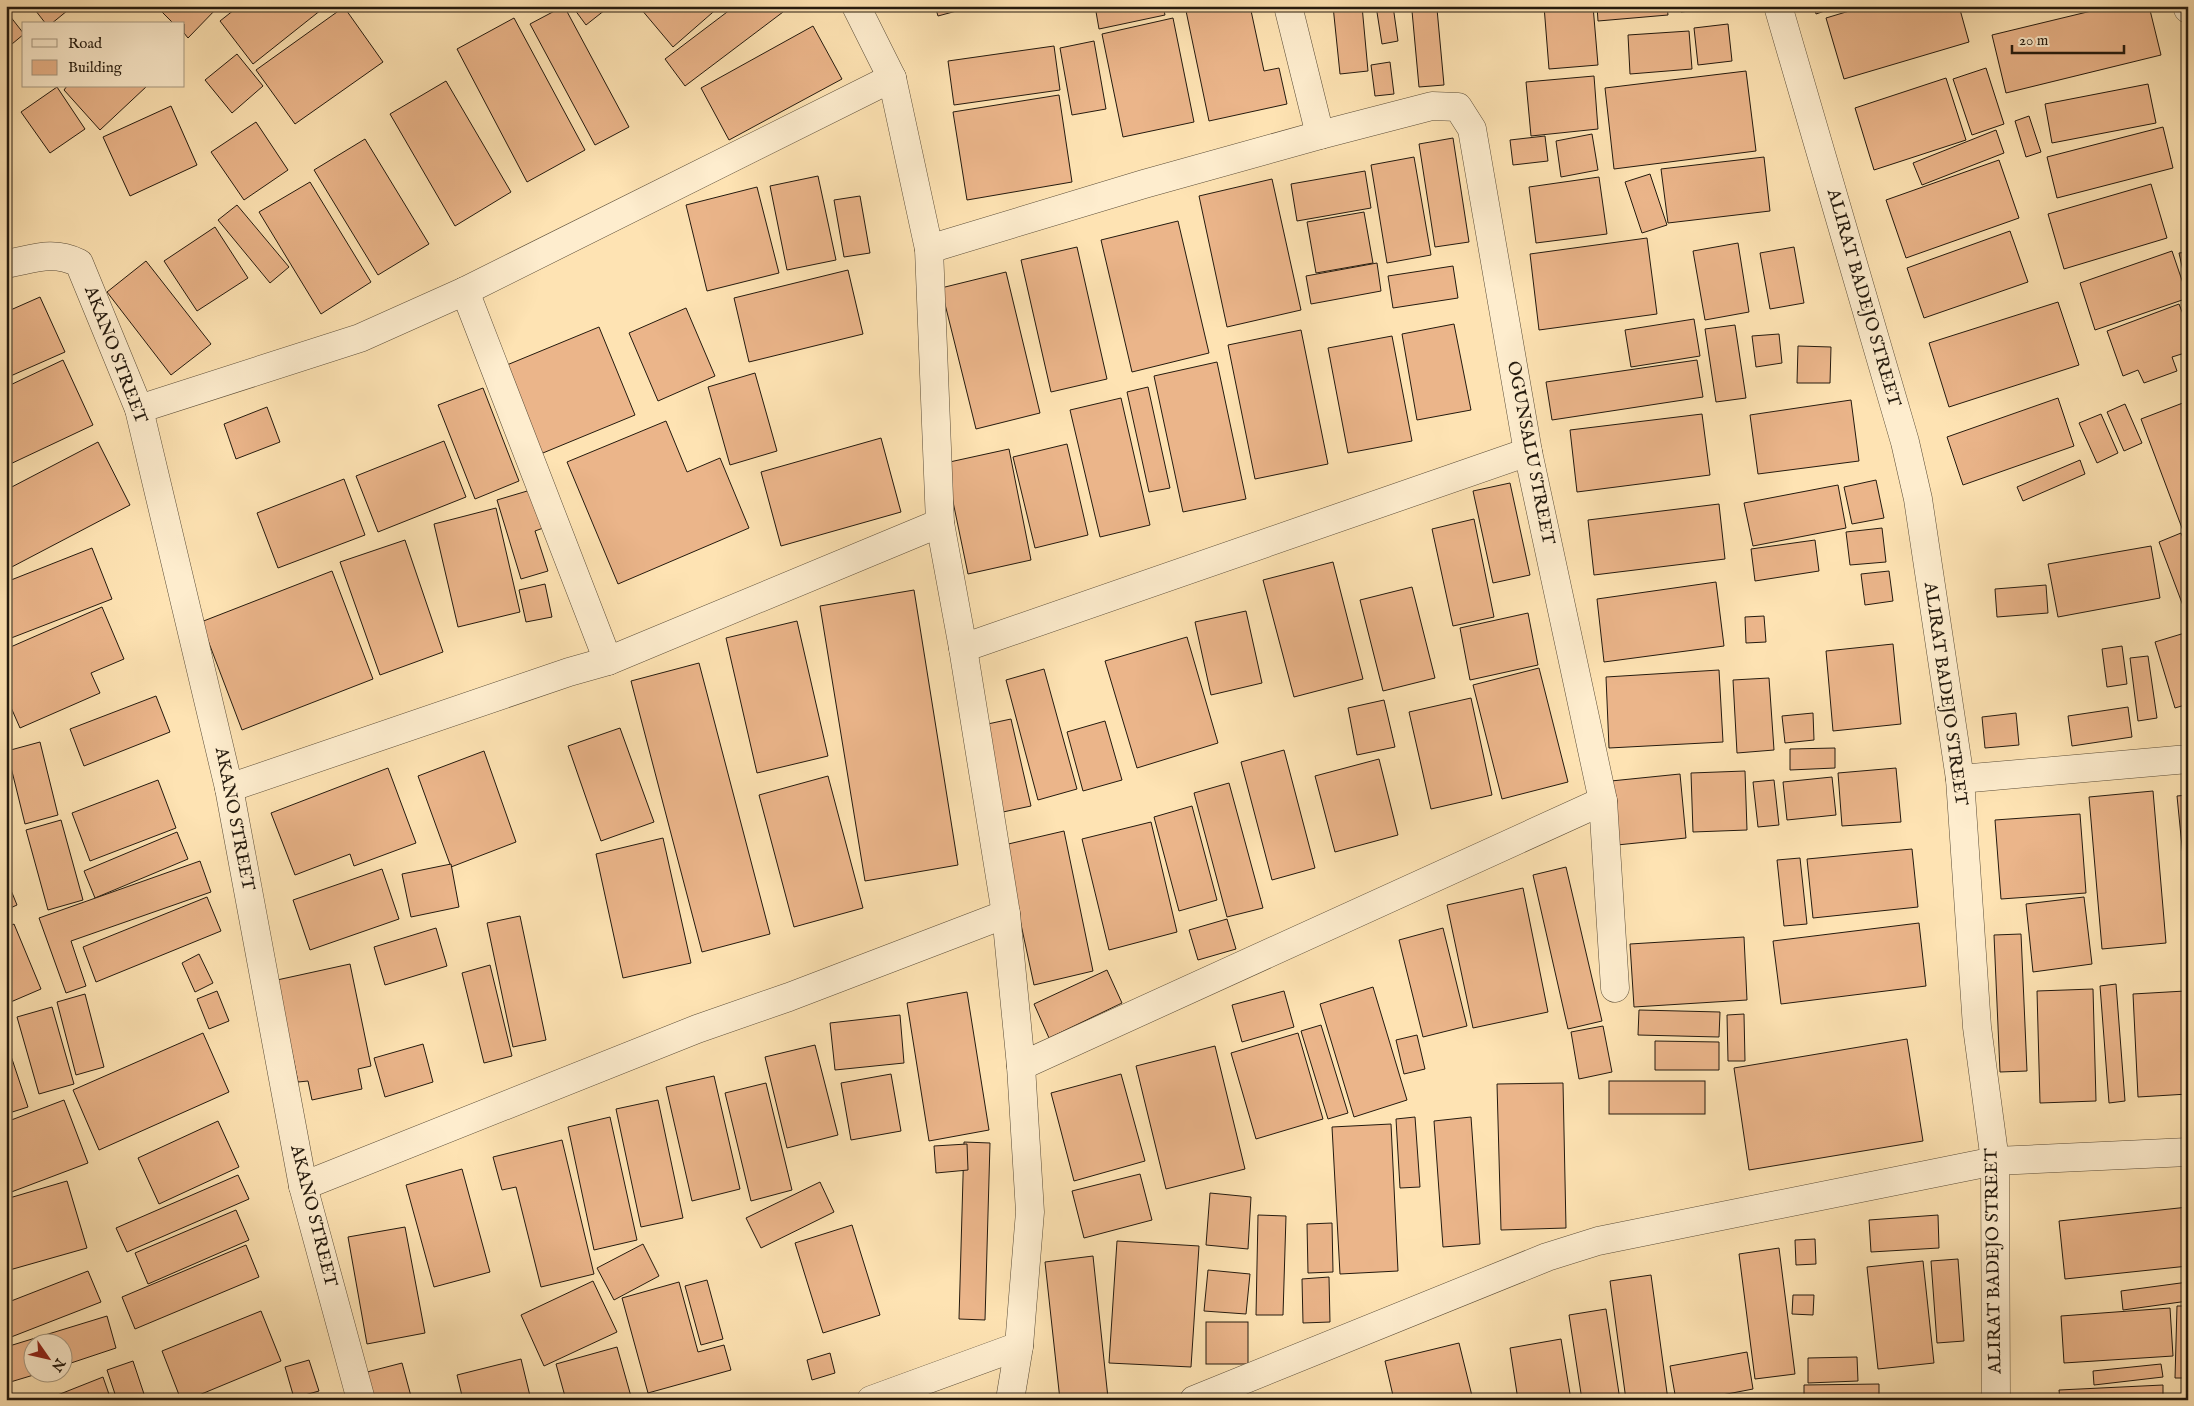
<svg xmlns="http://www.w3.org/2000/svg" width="2194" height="1406" font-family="'IM FELL English',serif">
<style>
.building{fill:#ebb58a;stroke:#241a0e}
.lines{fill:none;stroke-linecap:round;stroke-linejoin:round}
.minor-casing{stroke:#5a4c37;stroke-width:29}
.minor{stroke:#feedce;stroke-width:28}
.labels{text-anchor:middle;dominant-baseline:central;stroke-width:4;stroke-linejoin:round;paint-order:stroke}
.street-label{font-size:18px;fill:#241a0e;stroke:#feedce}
</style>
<rect width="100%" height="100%" fill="#fee3b3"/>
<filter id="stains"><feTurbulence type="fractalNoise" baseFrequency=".004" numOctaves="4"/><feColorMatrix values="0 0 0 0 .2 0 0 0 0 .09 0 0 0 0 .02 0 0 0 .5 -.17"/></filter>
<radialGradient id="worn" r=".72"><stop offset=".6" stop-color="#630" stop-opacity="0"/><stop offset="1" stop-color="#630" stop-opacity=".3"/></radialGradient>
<g class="building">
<polygon points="32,6 73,6 51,24 46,24"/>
<polygon points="156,6 219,6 188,38 184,33 184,24 174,24"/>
<polygon points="239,6 326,6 253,64 220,21"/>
<polygon points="564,6 629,127 595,145 530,24"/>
<polygon points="572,6 610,6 586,25"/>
<polygon points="644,6 720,6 673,47 641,9"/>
<polygon points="735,6 779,6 783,12 685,86 665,59"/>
<polygon points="935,6 975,6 938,16"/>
<polygon points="1095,6 1163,6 1165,15 1099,29"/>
<polygon points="1185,6 1250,6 1264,71 1279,68 1287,104 1209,121"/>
<polygon points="1333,6 1362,6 1368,71 1340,74"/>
<polygon points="1376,6 1393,6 1398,41 1382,44"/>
<polygon points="1544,6 1593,6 1598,65 1549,69"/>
<polygon points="1597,6 1667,6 1668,15 1598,21"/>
<polygon points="1681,6 1724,6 1724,7 1681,12"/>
<polygon points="1814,6 1839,6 1816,14"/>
<polygon points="1866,6 1959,6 1969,42 1844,79 1826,18"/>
<polygon points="2112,6 2149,6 2161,55 2006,93 1992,35"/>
<polygon points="344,7 383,62 295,124 256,70"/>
<polygon points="1437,9 1444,85 1419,87 1412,11"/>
<polygon points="6,11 24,34 6,49"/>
<polygon points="514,18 585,150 527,182 457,49"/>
<polygon points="1173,18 1194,122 1123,137 1102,34"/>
<polygon points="1728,24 1732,61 1698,65 1694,28"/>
<polygon points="813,26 842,79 729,140 701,88"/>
<polygon points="1689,31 1692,69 1630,74 1628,35"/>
<polygon points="1094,41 1106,109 1072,115 1060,48"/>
<polygon points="1054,46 1060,90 954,105 948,61"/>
<polygon points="237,54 263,86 232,113 205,80"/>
<polygon points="1390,62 1394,94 1375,96 1371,65"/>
<polygon points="1986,68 2004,124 1972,135 1953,79"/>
<polygon points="1746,71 1756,151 1614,169 1605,88"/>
<polygon points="1594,76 1598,129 1531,136 1526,82"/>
<polygon points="1946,78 1966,140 1874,170 1855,108"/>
<polygon points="446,81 511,192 455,226 390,114"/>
<polygon points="2148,84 2156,123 2052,143 2045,104"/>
<polygon points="67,86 147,86 100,130 64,90"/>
<polygon points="57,87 85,129 50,153 21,112"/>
<polygon points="1059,95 1072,182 967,200 953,112"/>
<polygon points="171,106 197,165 130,196 103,137"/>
<polygon points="2029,116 2041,152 2026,157 2015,121"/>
<polygon points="256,122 288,170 244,200 211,152"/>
<polygon points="2163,127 2173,168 2057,198 2047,157"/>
<polygon points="1996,130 2004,153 1922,185 1913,163"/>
<polygon points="1592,134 1598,170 1561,177 1556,141"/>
<polygon points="1545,136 1548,161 1513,165 1510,140"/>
<polygon points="1453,138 1469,242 1435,247 1419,144"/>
<polygon points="365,139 429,244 378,275 314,170"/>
<polygon points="1414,157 1431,255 1387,263 1371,165"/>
<polygon points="1764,157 1770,211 1668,223 1661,169"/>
<polygon points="1999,160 2019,218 1906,258 1886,200"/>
<polygon points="1365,171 1371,208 1297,221 1291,184"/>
<polygon points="1650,174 1667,225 1642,233 1625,182"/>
<polygon points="818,176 836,260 787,270 770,186"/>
<polygon points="1599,177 1607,234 1536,243 1529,187"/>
<polygon points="1272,179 1301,310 1227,327 1199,196"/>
<polygon points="310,182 371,282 321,314 259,212"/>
<polygon points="2151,184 2167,238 2064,269 2048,214"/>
<polygon points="757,187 779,273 707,291 686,205"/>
<polygon points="860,196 870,253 844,257 834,200"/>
<polygon points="237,205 289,267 270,283 218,220"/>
<polygon points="1364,212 1373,263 1316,273 1307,222"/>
<polygon points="1178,221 1209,353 1132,372 1101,240"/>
<polygon points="215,227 248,278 197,311 164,261"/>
<polygon points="2010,231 2028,282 1924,318 1907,268"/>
<polygon points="1647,238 1657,314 1539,330 1530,254"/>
<polygon points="1738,243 1749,312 1705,320 1693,251"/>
<polygon points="1077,247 1107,379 1051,392 1021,260"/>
<polygon points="1794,247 1804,303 1770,309 1760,253"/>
<polygon points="2172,251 2188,298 2095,330 2080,283"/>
<polygon points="2188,252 2188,293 2179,253"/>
<polygon points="146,261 211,344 171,375 107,292"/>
<polygon points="1377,263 1381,291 1311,304 1306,276"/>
<polygon points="1453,266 1458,298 1393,308 1388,276"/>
<polygon points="848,270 863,334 749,362 734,298"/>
<polygon points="1006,272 1040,413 976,429 941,288"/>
<polygon points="40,297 65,352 6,378 6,312"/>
<polygon points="2058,302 2079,365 1949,407 1929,343"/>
<polygon points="2179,304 2188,327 2188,352 2172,357 2177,371 2144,383 2138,370 2123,376 2107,331"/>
<polygon points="686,308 715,376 658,401 629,333"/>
<polygon points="1694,319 1700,356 1631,367 1625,330"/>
<polygon points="1454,324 1471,410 1417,420 1402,334"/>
<polygon points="1735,325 1746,398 1716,402 1705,329"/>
<polygon points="599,327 635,415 538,455 502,367"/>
<polygon points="1301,330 1328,464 1255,479 1228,345"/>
<polygon points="1779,334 1782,363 1756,367 1752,336"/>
<polygon points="1392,336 1412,441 1348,453 1328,348"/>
<polygon points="1798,346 1831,347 1830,383 1797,383"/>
<polygon points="63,360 93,425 6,466 6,387"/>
<polygon points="1697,360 1703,397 1552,420 1546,382"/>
<polygon points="1217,362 1246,499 1183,512 1154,376"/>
<polygon points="755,373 777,451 730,465 708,387"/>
<polygon points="1148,387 1170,488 1149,492 1127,392"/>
<polygon points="483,388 519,481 475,499 438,405"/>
<polygon points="1121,398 1150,525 1100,537 1070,410"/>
<polygon points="2058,398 2074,446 1963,485 1947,437"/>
<polygon points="1851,400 1859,461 1758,474 1750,415"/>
<polygon points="2188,401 2188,544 2141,419"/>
<polygon points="2125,404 2142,443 2124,451 2107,412"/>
<polygon points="267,407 280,442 236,459 224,424"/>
<polygon points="1702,414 1710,475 1577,492 1570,430"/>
<polygon points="2101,414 2118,453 2097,463 2079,423"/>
<polygon points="666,421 687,472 720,458 749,528 618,584 567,462"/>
<polygon points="881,438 901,512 781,546 761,472"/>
<polygon points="444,441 466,497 378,532 356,476"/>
<polygon points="98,442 130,505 6,570 6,490"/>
<polygon points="1067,444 1088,535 1035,548 1013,457"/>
<polygon points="1009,449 1031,560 968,574 945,463"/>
<polygon points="2080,460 2085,474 2023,501 2017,487"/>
<polygon points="344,479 365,535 278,568 257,513"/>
<polygon points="1876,480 1884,518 1852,524 1844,487"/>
<polygon points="1510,483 1530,575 1493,583 1473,491"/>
<polygon points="1838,485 1846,528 1753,546 1744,503"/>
<polygon points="534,489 546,527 535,531 548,571 521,579 497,500"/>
<polygon points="1719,504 1725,559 1594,575 1588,520"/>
<polygon points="496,508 520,612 458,627 434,524"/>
<polygon points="1474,519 1494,617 1453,626 1432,529"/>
<polygon points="1882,528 1886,562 1850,565 1846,532"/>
<polygon points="2181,533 2188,551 2188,610 2185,611 2159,542"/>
<polygon points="405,540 443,652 380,675 340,562"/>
<polygon points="1815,540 1819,571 1755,581 1751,549"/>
<polygon points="2151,546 2160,598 2058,617 2048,564"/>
<polygon points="92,548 112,599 6,640 6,582"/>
<polygon points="1333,562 1363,679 1294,697 1263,580"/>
<polygon points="332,571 373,679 242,730 201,622"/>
<polygon points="1889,571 1893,601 1865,605 1861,574"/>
<polygon points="1716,582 1724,646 1604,662 1597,599"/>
<polygon points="545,584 552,617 526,622 519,590"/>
<polygon points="2046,585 2048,613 1997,617 1995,589"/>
<polygon points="1412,587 1435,678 1383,691 1360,600"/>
<polygon points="914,590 958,865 865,881 820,606"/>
<polygon points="102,607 124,659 91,673 100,693 20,728 6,696 6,649"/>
<polygon points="1246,611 1262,683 1211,695 1195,622"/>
<polygon points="1528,613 1538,665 1470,680 1460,628"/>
<polygon points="1764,616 1766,642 1746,643 1745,617"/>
<polygon points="797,621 828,756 757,773 726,638"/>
<polygon points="2188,632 2188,704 2175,708 2155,642"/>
<polygon points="1187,637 1218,743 1137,768 1105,661"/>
<polygon points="1893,644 1901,724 1833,731 1826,651"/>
<polygon points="2122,646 2127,684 2107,687 2102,649"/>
<polygon points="2148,656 2157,718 2138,721 2130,658"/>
<polygon points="699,663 770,934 702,952 631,681"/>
<polygon points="1539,668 1568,782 1502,799 1473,685"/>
<polygon points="1044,669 1077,789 1038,800 1006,680"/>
<polygon points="1719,670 1723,742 1609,748 1606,677"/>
<polygon points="1769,678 1774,750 1737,753 1733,680"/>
<polygon points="156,696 170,732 84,766 70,729"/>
<polygon points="1471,698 1492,795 1431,809 1409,712"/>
<polygon points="1384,700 1395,747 1357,755 1348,708"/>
<polygon points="2128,707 2132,737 2072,746 2068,716"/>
<polygon points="1813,713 1814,740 1785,743 1782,716"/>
<polygon points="2016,713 2019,745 1985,748 1982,717"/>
<polygon points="1011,719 1031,806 1003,812 983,725"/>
<polygon points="1105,721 1122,780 1083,791 1067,732"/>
<polygon points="620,728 654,822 601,841 568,746"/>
<polygon points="40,742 58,815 25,824 7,751"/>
<polygon points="1835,748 1835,768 1790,770 1790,749"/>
<polygon points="1284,750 1315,868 1272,880 1241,762"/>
<polygon points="484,751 516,842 451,867 418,776"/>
<polygon points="1379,759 1398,835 1335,852 1315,776"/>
<polygon points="388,768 416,843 354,866 350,854 295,875 271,813"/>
<polygon points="1896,768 1901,822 1842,826 1838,773"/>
<polygon points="1745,771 1747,830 1693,832 1691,773"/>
<polygon points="1680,774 1686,838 1617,845 1611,781"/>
<polygon points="828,776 863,908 794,927 759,795"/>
<polygon points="1832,777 1836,815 1787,820 1783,782"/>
<polygon points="158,780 176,828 90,861 72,813"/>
<polygon points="1774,780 1779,825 1758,827 1753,782"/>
<polygon points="1229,783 1263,908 1227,917 1194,793"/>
<polygon points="2153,791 2166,943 2102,949 2089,797"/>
<polygon points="2188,795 2188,907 2177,796"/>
<polygon points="1192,806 1217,900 1179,911 1154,817"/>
<polygon points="2080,814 2086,893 2001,899 1995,820"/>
<polygon points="61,820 83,900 48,910 26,830"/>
<polygon points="1151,822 1177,932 1109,950 1082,839"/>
<polygon points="1064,831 1093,971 1034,985 1004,845"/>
<polygon points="177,832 188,859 95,898 84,871"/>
<polygon points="663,838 691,963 623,978 596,854"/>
<polygon points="1912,849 1918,907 1813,918 1807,859"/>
<polygon points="1800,858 1807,924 1784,926 1777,860"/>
<polygon points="200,861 211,892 71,941 86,986 66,993 39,918"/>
<polygon points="451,864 459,907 411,917 402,874"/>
<polygon points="1566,867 1602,1021 1568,1029 1533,875"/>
<polygon points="382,869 399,919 310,950 293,900"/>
<polygon points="6,878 17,905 6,910"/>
<polygon points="1523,888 1548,1012 1473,1028 1447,905"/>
<polygon points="207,897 221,931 96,982 83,947"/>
<polygon points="2084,897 2092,964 2033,972 2026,904"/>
<polygon points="520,916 546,1040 513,1047 487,923"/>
<polygon points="1227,919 1236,949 1198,960 1189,930"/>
<polygon points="1919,923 1926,986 1781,1004 1773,941"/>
<polygon points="14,924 41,989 6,1004 6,928"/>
<polygon points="436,928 447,966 385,985 374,947"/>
<polygon points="1443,928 1467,1026 1423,1037 1399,940"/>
<polygon points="2021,934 2027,1071 2000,1072 1994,935"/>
<polygon points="1744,937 1747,1000 1634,1007 1630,944"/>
<polygon points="199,954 213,983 195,992 182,963"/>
<polygon points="350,964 371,1066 358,1069 362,1089 312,1100 308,1081 298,1082 277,980"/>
<polygon points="490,965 512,1056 484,1063 462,973"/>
<polygon points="1107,970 1122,1003 1049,1038 1034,1004"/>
<polygon points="2116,984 2125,1101 2109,1103 2100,986"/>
<polygon points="1373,987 1407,1100 1354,1117 1320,1004"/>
<polygon points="2093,989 2096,1101 2040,1103 2037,991"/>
<polygon points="217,991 229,1021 209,1029 197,999"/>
<polygon points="1284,991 1294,1027 1242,1042 1232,1005"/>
<polygon points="2185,991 2188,1094 2138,1097 2133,994"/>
<polygon points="967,992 989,1130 929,1141 907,1003"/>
<polygon points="85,994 104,1067 76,1075 57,1002"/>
<polygon points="52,1007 74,1084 39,1094 17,1017"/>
<polygon points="1639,1010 1720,1012 1719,1037 1638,1035"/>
<polygon points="1744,1014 1745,1061 1728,1061 1727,1015"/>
<polygon points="900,1015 904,1063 835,1070 830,1023"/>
<polygon points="1321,1025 1348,1113 1328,1119 1301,1031"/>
<polygon points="1603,1026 1612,1072 1579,1079 1571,1032"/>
<polygon points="203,1033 229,1092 99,1150 73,1090"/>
<polygon points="1298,1033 1323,1119 1256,1139 1231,1053"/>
<polygon points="1417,1035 1425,1069 1404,1074 1396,1040"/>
<polygon points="1907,1039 1923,1141 1749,1170 1734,1068"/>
<polygon points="6,1041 28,1107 6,1114"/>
<polygon points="1655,1041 1719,1042 1719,1070 1655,1070"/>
<polygon points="423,1044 433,1082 385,1097 374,1058"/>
<polygon points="815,1045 838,1135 787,1148 765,1057"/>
<polygon points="1215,1046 1245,1169 1166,1189 1136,1066"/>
<polygon points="891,1074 901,1131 851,1140 841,1083"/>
<polygon points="1121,1074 1145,1161 1074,1181 1051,1093"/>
<polygon points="714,1076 740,1189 692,1201 666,1087"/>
<rect x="1609" y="1081" width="96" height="33"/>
<polygon points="766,1083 792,1190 751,1201 725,1093"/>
<polygon points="1563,1083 1566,1228 1501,1230 1497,1084"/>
<polygon points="64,1100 88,1163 6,1194 6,1122"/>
<polygon points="658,1100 683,1218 641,1227 616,1109"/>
<polygon points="610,1117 637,1240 594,1250 568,1127"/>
<polygon points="1415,1117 1420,1187 1400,1188 1396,1119"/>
<polygon points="1471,1117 1480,1244 1443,1247 1434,1121"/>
<polygon points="218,1121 239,1167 159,1204 138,1158"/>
<polygon points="1391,1124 1398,1271 1340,1274 1332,1127"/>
<polygon points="562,1140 594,1274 541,1287 516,1187 502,1190 493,1157"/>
<polygon points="964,1142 990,1143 985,1320 959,1319"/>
<polygon points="967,1144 968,1170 936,1173 934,1146"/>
<polygon points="462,1169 490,1272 434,1287 406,1185"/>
<polygon points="1140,1174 1152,1220 1084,1238 1072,1191"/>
<polygon points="238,1175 249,1199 127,1252 116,1228"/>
<polygon points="67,1181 87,1248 6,1271 6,1199"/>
<polygon points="820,1182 834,1212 761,1248 746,1218"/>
<polygon points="1210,1193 1251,1197 1248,1249 1206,1245"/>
<polygon points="2188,1207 2188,1266 2065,1279 2059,1221"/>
<polygon points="236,1210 249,1240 148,1284 135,1253"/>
<polygon points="1258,1215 1286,1216 1283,1315 1256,1315"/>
<polygon points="1938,1215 1939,1248 1871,1252 1869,1220"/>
<polygon points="1332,1223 1333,1272 1308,1273 1307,1224"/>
<polygon points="852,1225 880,1315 823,1333 795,1243"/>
<polygon points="405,1227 425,1333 367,1344 348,1237"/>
<polygon points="1815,1239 1816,1264 1796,1265 1795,1240"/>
<polygon points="1117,1241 1199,1246 1191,1367 1109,1363"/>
<polygon points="643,1244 659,1276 614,1300 597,1268"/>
<polygon points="246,1245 259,1277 135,1329 122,1297"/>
<polygon points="1779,1248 1795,1374 1755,1379 1739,1254"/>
<polygon points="1093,1256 1108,1398 1060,1400 1045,1262"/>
<polygon points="1958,1259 1964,1341 1937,1343 1931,1261"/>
<polygon points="1923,1261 1934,1363 1878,1369 1867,1267"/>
<polygon points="1208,1270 1250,1274 1246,1314 1204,1311"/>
<polygon points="88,1271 101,1302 6,1339 6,1303"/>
<polygon points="1651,1275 1668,1400 1626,1400 1610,1281"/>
<polygon points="1329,1277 1330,1322 1303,1323 1302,1279"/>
<polygon points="707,1280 723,1339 701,1345 685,1286"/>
<polygon points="593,1281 617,1332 544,1366 521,1315"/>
<polygon points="679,1282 698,1352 724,1345 731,1370 648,1393 622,1298"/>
<polygon points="2188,1282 2188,1301 2123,1310 2121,1291"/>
<polygon points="1793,1295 1814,1295 1813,1315 1792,1314"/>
<polygon points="2177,1306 2188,1306 2188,1378 2175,1378"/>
<polygon points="2170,1308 2173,1356 2064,1363 2061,1316"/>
<polygon points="1606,1309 1620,1400 1582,1400 1569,1315"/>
<polygon points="261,1311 281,1361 187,1400 181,1400 162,1351"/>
<polygon points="107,1316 116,1348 62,1366 62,1344 32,1344 32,1374 37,1374 7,1383 6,1347"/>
<rect x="1206" y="1322" width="42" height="42"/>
<polygon points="1561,1339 1571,1400 1518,1400 1510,1348"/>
<polygon points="1459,1343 1473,1400 1394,1400 1385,1361"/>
<polygon points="617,1347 632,1400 566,1400 556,1364"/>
<polygon points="1747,1352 1753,1389 1696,1400 1676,1400 1670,1366"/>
<polygon points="830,1353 835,1373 812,1380 807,1360"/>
<polygon points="1857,1357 1858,1381 1808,1383 1808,1358"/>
<polygon points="521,1359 531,1400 463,1400 457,1375"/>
<polygon points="309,1360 319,1391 294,1398 285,1367"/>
<polygon points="133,1361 146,1400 117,1400 107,1370"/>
<polygon points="402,1363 412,1400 374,1400 367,1372"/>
<polygon points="2161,1364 2163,1377 2094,1385 2093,1371"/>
<polygon points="103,1377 111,1400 45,1400"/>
<polygon points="1879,1384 1879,1400 1804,1400 1804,1385"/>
<polygon points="2163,1385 2163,1400 2060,1400 2059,1390"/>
</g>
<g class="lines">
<defs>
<g id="minor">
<polyline points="856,6 892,78 929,249 940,523 963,648 1006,914 1021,1066 1030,1212 1019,1346 1010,1400"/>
<polyline points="1288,6 1320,135"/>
<polyline points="1778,6 1905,442 1918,499 1960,779 1977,1027 1995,1161 1996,1400"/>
<polyline points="2187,6 2188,9"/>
<polyline points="929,249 1144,184 1320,135 1432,106 1458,107 1472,129 1528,452 1603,801 1615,988"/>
<path d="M6 264C34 259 52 250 79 263L139 409 229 788 303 1186 361 1400"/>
<polyline points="465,291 608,661"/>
<polyline points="139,409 360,338 465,291 892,78"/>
<polyline points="963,648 1528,452"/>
<polyline points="1960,779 2188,759"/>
<polyline points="229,788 569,672 608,661 940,523"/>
<polyline points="1021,1066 1603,801"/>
<polyline points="303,1186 697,1029 789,997 1006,914"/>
<polyline points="871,1400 1019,1346"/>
<polyline points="1194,1400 1547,1257 1598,1241 1995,1161 2188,1152"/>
</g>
</defs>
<use href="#minor" class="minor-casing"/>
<use href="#minor" class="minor"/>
</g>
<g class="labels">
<g class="street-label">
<text transform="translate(1863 298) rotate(74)">ALIRAT BADEJO STREET</text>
<text transform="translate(115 355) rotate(69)">AKANO STREET</text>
<text transform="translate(1530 453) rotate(79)">OGUNSALU STREET</text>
<text transform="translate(1945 694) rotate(82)">ALIRAT BADEJO STREET</text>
<text transform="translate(234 819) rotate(79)">AKANO STREET</text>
<text transform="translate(313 1216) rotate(76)">AKANO STREET</text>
<text transform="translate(1994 1261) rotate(-91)">ALIRAT BADEJO STREET</text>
</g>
</g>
<rect width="2194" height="1406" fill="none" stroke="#fee3b3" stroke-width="25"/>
<rect x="8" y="8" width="2179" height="1391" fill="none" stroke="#241a0e" stroke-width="2.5"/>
<rect x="12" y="12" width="2169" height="1381" fill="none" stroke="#241a0e"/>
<rect x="22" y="22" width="162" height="65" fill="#feedce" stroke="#a79981"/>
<rect x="32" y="39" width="25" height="8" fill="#feedce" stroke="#a79981"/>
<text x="68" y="48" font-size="15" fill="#241a0e">Road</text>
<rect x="32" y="60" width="25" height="15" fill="#ebb58a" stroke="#a79981"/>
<text x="68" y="72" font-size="15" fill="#241a0e">Building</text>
<g transform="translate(48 1358) rotate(124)"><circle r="24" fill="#feedce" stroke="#a79981"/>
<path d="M0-4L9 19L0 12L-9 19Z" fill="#8f2418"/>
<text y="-8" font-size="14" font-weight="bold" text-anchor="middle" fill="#241a0e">N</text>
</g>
<path d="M2012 45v8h112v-8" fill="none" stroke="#241a0e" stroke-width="2.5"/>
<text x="2019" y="45" font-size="15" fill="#241a0e" stroke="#feedce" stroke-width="4" paint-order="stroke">20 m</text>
<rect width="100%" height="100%" filter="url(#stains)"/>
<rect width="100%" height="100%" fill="url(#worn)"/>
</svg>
